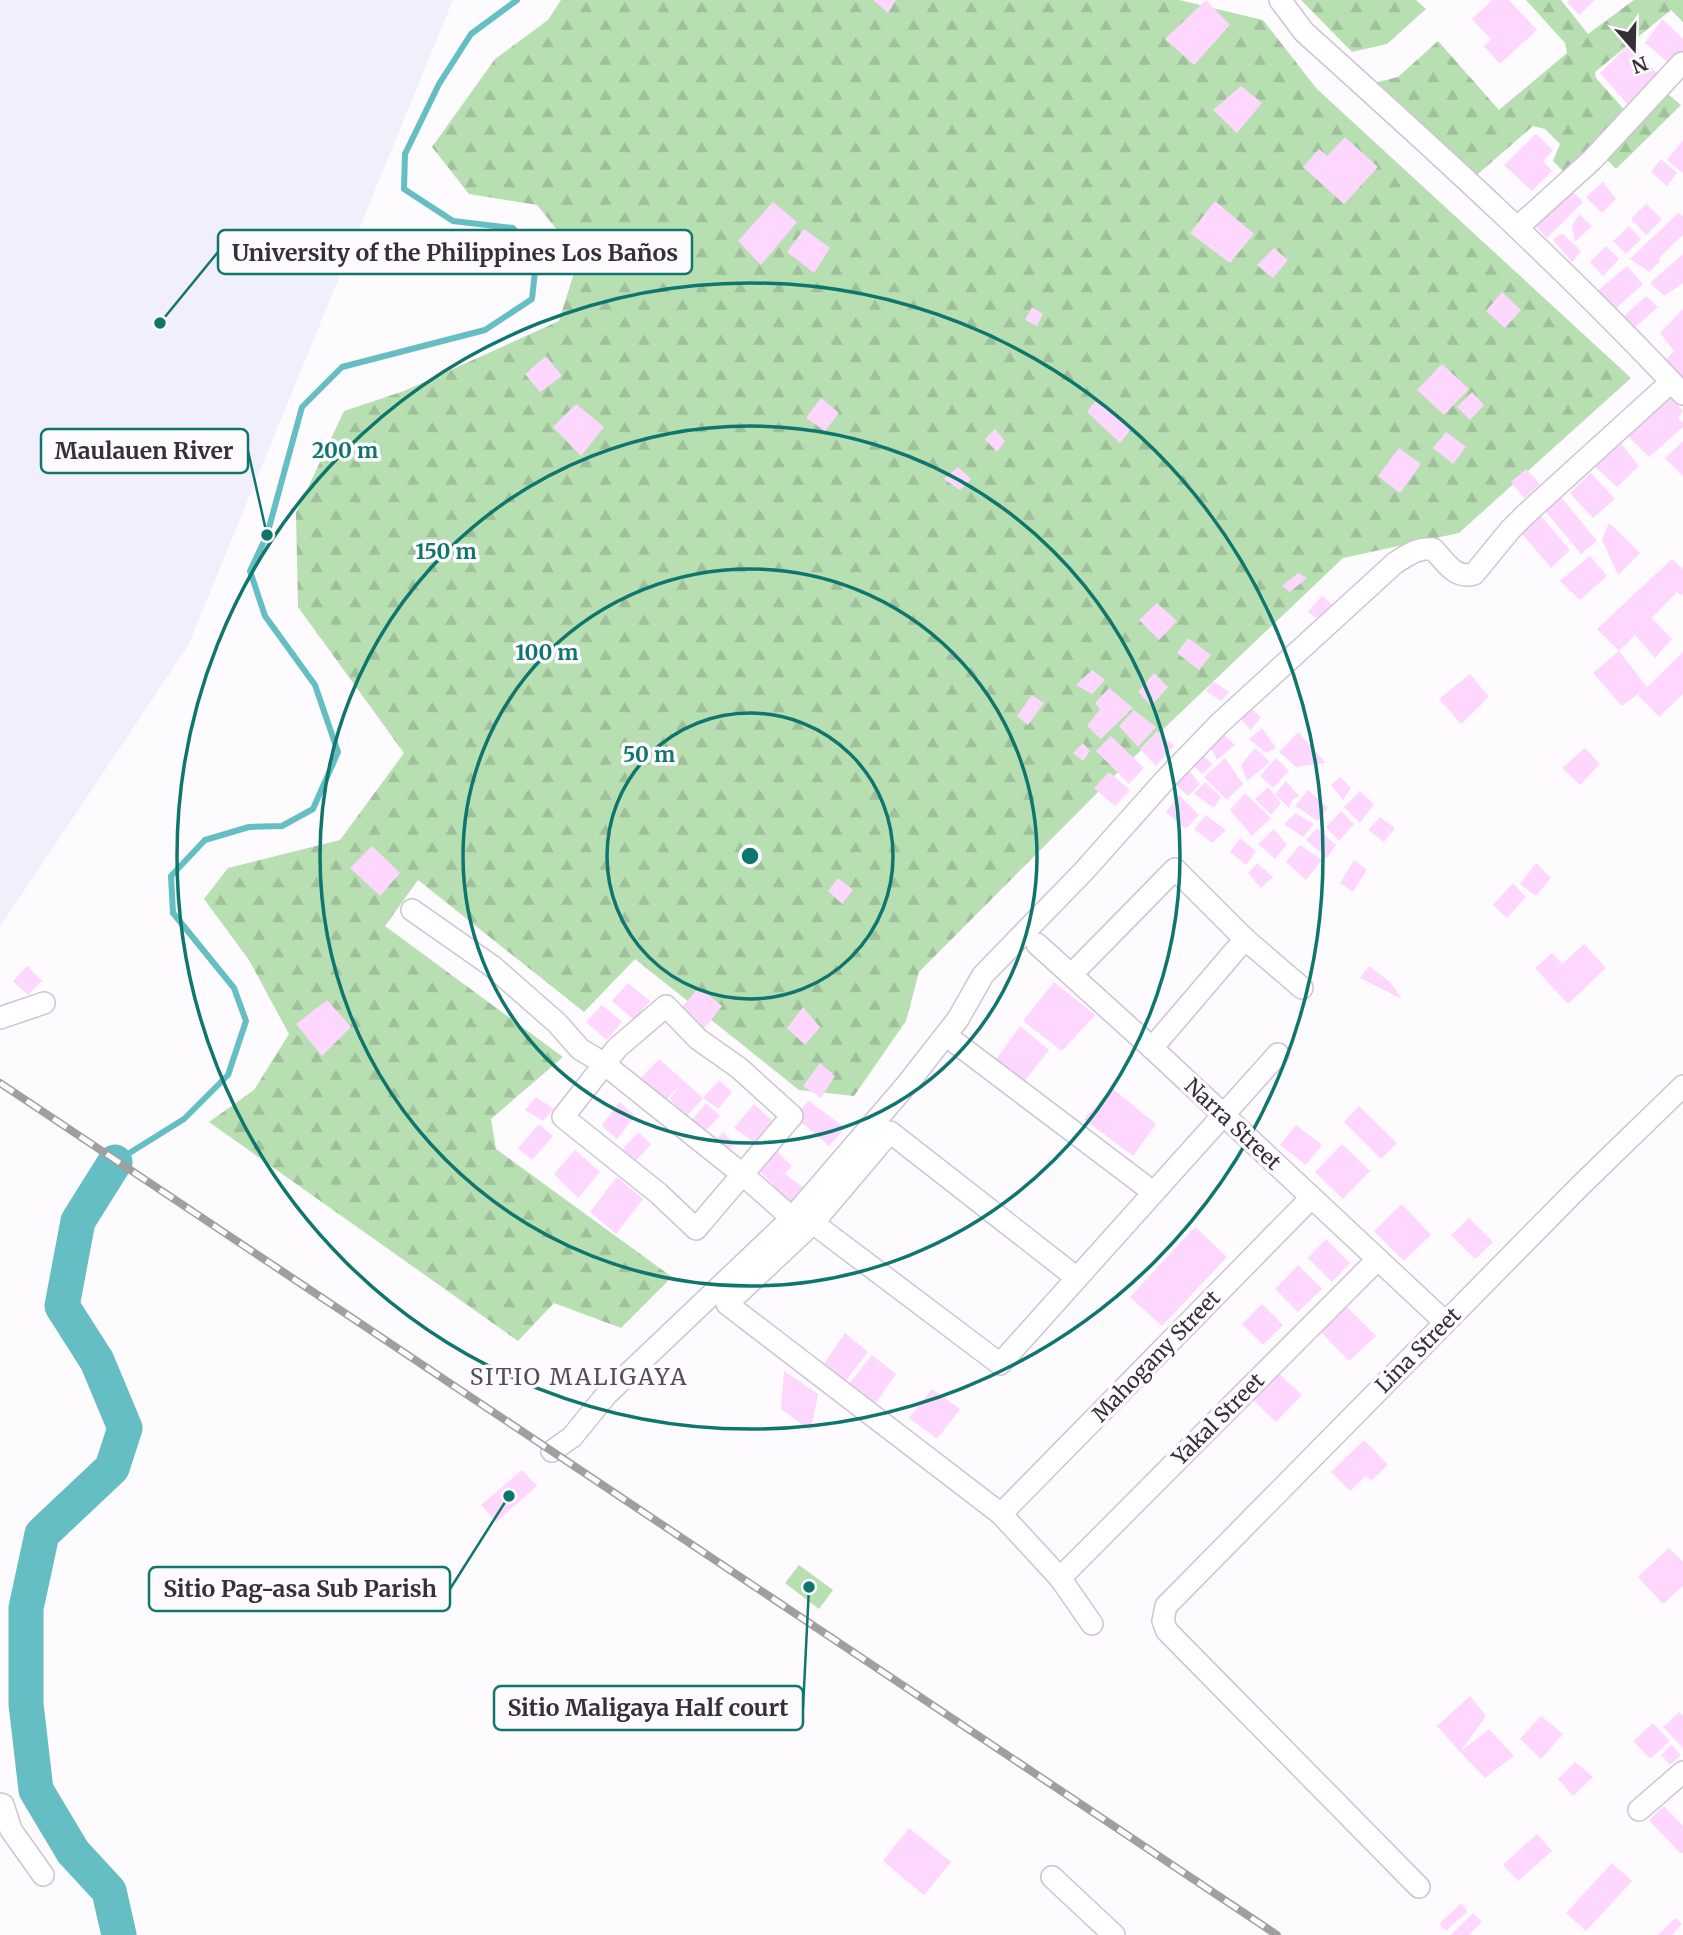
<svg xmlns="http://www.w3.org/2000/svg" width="1683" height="1935" font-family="Merriweather,serif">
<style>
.education{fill:#f2effd}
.forest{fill:url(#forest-firs)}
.garden{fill:#b8dfb2}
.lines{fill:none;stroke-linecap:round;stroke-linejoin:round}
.stream{stroke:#64bec3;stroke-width:6}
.river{stroke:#64bec3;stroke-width:35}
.building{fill:#fed7ff}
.minor-casing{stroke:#cec4d3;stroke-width:24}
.minor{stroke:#fff;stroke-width:21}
.rail-casing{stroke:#a19ea2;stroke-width:8}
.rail{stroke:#fdfbfe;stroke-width:5;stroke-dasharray:16;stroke-linecap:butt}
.ring{fill:none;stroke:#0f766e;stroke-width:3.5}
.labels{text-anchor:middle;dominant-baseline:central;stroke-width:7;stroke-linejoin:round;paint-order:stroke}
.street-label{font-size:21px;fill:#343036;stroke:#fdfbfe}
.neighbourhood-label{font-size:23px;letter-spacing:2px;fill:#554d5a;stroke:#fdfbfe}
.centre{fill:#0f766e;stroke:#fdfbfe;stroke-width:3.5}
.ring-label{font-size:21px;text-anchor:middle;font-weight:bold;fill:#0f766e;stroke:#fdfbfe;stroke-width:7;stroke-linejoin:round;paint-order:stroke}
.leader{fill:none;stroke:#0f766e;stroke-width:2.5}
.callout-dot{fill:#0f766e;stroke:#fdfbfe;stroke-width:2.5}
.callout{fill:#fdfbfe;stroke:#0f766e;stroke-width:2.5}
.callout-label{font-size:23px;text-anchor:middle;font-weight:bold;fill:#343036}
</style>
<defs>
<pattern id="forest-firs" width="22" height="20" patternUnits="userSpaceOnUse" patternTransform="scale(1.75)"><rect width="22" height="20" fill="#b8dfb2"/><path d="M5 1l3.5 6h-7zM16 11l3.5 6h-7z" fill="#9fc09a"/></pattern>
</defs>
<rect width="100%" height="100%" fill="#fdfbfe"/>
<polygon class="education" points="0,0 453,0 188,646 0,927"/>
<g class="forest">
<polygon points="561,0 1179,0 1263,20 1317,89 1631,378 1459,533 1343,558 1115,775 919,972 906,1021 854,1096 799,1090 635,959 584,1012 418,880 385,926 563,1057 491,1119 496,1149 672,1277 621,1328 554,1303 518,1341 209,1122 254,1090 289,1034 249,960 204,899 228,868 340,840 404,753 298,607 296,513 344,411 404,391 559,321 579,257 537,205 469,194 432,147 495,59 548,20"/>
<polygon points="1301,0 1416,0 1426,9 1387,44 1352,52"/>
<polygon points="1526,0 1561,0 1588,34 1634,0 1683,0 1683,22 1671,10 1595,72 1596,78 1629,115 1662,89 1681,105 1616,169 1600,153 1570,178 1553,161 1560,144 1545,129 1533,126 1471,180 1370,84 1398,77 1438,41 1499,110 1567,53 1565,43"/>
</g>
<polygon class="garden" points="799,1565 833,1590 819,1609 785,1583"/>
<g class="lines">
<polyline class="stream" points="115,1162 184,1119 228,1075 246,1021 234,988 173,913 171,876 205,840 249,827 282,826 313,809 338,752 315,685 265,616 250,571 267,535 302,407 342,367 485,330 532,299 536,262 513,228 453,221 404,189 405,154 439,84 471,34 517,0"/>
<polyline class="river" points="115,1162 78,1221 62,1306 97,1361 125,1428 112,1468 42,1534 26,1608 26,1704 36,1790 73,1852 109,1891 119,1935"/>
</g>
<g class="building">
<polygon points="873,0 896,0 888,13"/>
<polygon points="1206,0 1230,25 1194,65 1165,39"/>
<polygon points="1492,0 1509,0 1537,30 1500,64 1484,46 1491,39 1472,19"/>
<polygon points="1569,0 1595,0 1579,15 1567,2"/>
<polygon points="1662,19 1683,39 1683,56 1674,67 1645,43"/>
<polygon points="1630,44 1660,77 1630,107 1600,73"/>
<polygon points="1241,86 1262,103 1237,133 1213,110"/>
<polygon points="1536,134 1553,150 1543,161 1552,171 1532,191 1504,165"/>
<polygon points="1345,137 1378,167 1344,204 1303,167 1319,149 1327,156"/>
<polygon points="1683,140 1683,173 1667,160"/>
<polygon points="1661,159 1677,173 1667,186 1651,172"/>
<polygon points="1603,182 1616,199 1602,213 1586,197"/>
<polygon points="1564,183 1583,202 1547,238 1527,217"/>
<polygon points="1215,201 1254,234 1230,263 1190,233"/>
<polygon points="773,202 797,222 761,265 738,241"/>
<polygon points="1646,204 1662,219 1646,235 1631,219"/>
<polygon points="1678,213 1683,216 1683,235 1659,258 1660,261 1649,272 1630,259"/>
<polygon points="1579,214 1592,226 1575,242 1572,226"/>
<polygon points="1629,226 1641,239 1626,254 1613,241"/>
<polygon points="804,229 830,248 814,273 787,252"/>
<polygon points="1562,233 1581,251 1572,262 1553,240"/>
<polygon points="1606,246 1619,259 1603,276 1590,262"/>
<polygon points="1274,248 1288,260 1273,278 1257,265"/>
<polygon points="1683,254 1683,283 1664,296 1650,283"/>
<polygon points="1627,266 1643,284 1613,311 1594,294"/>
<polygon points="1502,292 1521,310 1505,328 1486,311"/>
<polygon points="1646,296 1658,307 1634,328 1623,317"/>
<polygon points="1032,307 1043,314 1037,326 1025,320"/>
<polygon points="1683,309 1683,380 1664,362 1674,351 1660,333"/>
<polygon points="546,356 562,376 540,392 525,374"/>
<polygon points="1442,364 1469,389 1444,415 1417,390"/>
<polygon points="1472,392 1484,405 1470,420 1457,407"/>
<polygon points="1669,395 1683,411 1678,418 1683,423 1683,427 1649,457 1628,436 1646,415"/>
<polygon points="821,398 839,413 825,431 806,418"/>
<polygon points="1098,398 1132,428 1120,443 1087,412"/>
<polygon points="576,404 604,427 581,456 553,427"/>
<polygon points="995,429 1005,441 997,452 985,439"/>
<polygon points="1446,432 1466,447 1453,464 1433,448"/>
<polygon points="1616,438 1639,466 1617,487 1590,462"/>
<polygon points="1683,441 1683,476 1665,458"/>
<polygon points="1399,448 1421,464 1400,493 1378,476"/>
<polygon points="958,467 971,479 960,490 944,479"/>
<polygon points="1526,469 1540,484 1524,498 1511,482"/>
<polygon points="1591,473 1615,499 1593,518 1570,493"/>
<polygon points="1557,492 1597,541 1581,554 1541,506"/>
<polygon points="1536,510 1570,550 1551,568 1517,528"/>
<polygon points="1609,523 1640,553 1618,575 1602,540"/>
<polygon points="1590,556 1607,576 1580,600 1560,581"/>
<polygon points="1672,559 1683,569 1683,593 1681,596 1677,592 1652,618 1672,639 1655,658 1635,635 1619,651 1597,629"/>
<polygon points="1298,573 1307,578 1290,592 1282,586"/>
<polygon points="1322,596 1334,606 1319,620 1308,612"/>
<polygon points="1157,603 1177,621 1159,640 1139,620"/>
<polygon points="1188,638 1211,655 1199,670 1177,653"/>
<polygon points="1619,651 1647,687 1683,652 1683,694 1659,717 1638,695 1644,689 1622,706 1593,673"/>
<polygon points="1092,670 1105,680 1092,694 1076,685"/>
<polygon points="1154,673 1168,687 1151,706 1138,692"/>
<polygon points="1470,674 1489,697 1461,724 1439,699"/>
<polygon points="1213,681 1229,692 1221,701 1206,691"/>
<polygon points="1109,688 1133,708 1101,739 1087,726 1100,709 1095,703"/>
<polygon points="1032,695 1044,703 1028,725 1017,716"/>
<polygon points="1247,705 1261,717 1251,730 1236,714"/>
<polygon points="1134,710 1156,727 1138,747 1119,726"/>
<polygon points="1262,728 1276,748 1266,753 1249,739"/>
<polygon points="1157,731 1174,746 1156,766 1140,749"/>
<polygon points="1220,731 1235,745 1217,760 1210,746"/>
<polygon points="1298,732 1326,763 1296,767 1279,752"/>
<polygon points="1111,736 1144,768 1129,784 1096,751"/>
<polygon points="1083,743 1090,751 1083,761 1073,753"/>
<polygon points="1255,748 1270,762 1247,781 1241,765"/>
<polygon points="1585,748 1600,764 1580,785 1562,768"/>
<polygon points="1198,751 1213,764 1202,774 1188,761"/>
<polygon points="1225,758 1243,784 1227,800 1204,777"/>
<polygon points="1276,758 1289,771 1273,788 1260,776"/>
<polygon points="1183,763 1200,784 1188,796 1171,780"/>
<polygon points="1109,772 1130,790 1115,806 1094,788"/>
<polygon points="1340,777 1351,788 1343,800 1331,785"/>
<polygon points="1286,781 1299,796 1292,800 1289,808 1275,794"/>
<polygon points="1205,782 1221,797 1214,808 1194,794"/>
<polygon points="1268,787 1281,803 1271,815 1255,799"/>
<polygon points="1308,790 1328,808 1318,821 1295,806"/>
<polygon points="1360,791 1374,804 1360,823 1344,807"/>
<polygon points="1245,793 1271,818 1252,836 1230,810"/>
<polygon points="1179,795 1199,815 1186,829 1166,812"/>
<polygon points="1341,811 1354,824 1339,841 1326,827"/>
<polygon points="1296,813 1314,824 1303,837 1284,824"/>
<polygon points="1206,815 1226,830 1212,843 1194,829"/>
<polygon points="1380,817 1395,828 1384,842 1368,830"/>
<polygon points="1317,828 1336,845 1327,858 1306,840"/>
<polygon points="1274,829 1287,845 1275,859 1258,844"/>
<polygon points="1240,838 1256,851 1246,865 1230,852"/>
<polygon points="1300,845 1322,860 1306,880 1286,862"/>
<polygon points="372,846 400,873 380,896 350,868"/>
<polygon points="1354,860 1367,870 1353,892 1340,883"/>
<polygon points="1257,863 1273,877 1261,888 1248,873"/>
<polygon points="1536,863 1551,878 1536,896 1520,884"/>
<polygon points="838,878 853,890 842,904 828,891"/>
<polygon points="1513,883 1526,897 1507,918 1493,905"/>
<polygon points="1584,944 1606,968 1568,1004 1535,968 1552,953 1562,964"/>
<polygon points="27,966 42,981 28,995 13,981"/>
<polygon points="1369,966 1390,982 1402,999 1360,978"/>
<polygon points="1054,982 1095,1015 1062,1051 1023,1021"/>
<polygon points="628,983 650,1001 634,1020 612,1001"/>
<polygon points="699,987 722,1006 700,1034 677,1013"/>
<polygon points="327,1000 351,1027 322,1056 296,1024"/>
<polygon points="602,1005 622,1022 607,1040 586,1022"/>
<polygon points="803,1007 820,1027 805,1045 787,1028"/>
<polygon points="1020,1026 1049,1050 1024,1082 995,1061"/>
<polygon points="659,1059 703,1098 719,1080 732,1092 718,1109 703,1098 687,1116 670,1099 679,1086 665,1101 639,1080"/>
<polygon points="820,1063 835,1076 821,1098 803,1086"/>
<polygon points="1113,1089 1156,1124 1133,1156 1084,1119"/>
<polygon points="536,1097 554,1109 543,1121 525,1110"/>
<polygon points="809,1101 845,1128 829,1146 794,1116"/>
<polygon points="619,1102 635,1116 617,1139 602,1126"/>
<polygon points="706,1103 720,1116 699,1138 686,1127"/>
<polygon points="754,1104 773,1121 754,1142 734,1128"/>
<polygon points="1359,1106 1397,1143 1381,1159 1344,1122"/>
<polygon points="539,1124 553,1136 532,1160 518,1148"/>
<polygon points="1296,1125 1322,1145 1306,1165 1280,1145"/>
<polygon points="638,1132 651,1144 633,1164 620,1152"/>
<polygon points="723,1132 734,1144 723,1156 710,1147"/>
<polygon points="1342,1144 1370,1171 1343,1199 1315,1172"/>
<polygon points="575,1150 600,1172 578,1198 554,1174"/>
<polygon points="777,1151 792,1166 785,1174 804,1188 788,1205 768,1192 774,1185 760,1172"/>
<polygon points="617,1177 643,1199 616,1234 590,1212"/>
<polygon points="1402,1204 1431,1235 1404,1261 1374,1231"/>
<polygon points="1469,1218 1493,1242 1475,1259 1451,1235"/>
<polygon points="1195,1227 1227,1257 1162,1326 1130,1297"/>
<polygon points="1326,1239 1350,1263 1332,1282 1308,1258"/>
<polygon points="1298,1265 1322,1289 1298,1312 1275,1289"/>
<polygon points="1262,1304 1283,1325 1263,1345 1242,1324"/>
<polygon points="1347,1307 1376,1336 1349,1361 1321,1332"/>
<polygon points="845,1333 868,1352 843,1384 821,1368"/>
<polygon points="872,1355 896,1374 875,1404 849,1384"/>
<polygon points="1275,1370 1302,1395 1276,1422 1250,1397"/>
<polygon points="784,1371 818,1394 811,1431 781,1409"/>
<polygon points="932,1389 960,1409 937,1439 909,1418"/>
<polygon points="1364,1440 1388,1465 1371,1481 1366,1476 1350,1491 1331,1472"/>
<polygon points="522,1470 537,1486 496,1522 481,1505"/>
<polygon points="1669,1548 1683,1562 1683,1586 1663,1604 1638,1577"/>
<polygon points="1470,1696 1486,1716 1460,1752 1489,1729 1514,1756 1485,1778 1460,1752 1437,1726"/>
<polygon points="1679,1712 1683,1716 1683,1748 1663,1727"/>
<polygon points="1541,1716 1563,1734 1541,1759 1520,1739"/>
<polygon points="1653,1723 1670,1741 1650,1759 1633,1741"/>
<polygon points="1671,1745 1681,1755 1670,1765 1661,1755"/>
<polygon points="1575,1762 1593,1777 1573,1796 1558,1779"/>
<polygon points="1664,1806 1683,1826 1683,1852 1681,1854 1649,1820"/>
<polygon points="909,1828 951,1862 924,1895 883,1861"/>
<polygon points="1537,1834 1552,1851 1518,1881 1503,1865"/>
<polygon points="1612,1863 1632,1881 1586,1931 1566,1913"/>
<polygon points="1461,1903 1468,1911 1446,1931 1439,1924"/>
<polygon points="1473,1913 1482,1922 1469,1935 1451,1935"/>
<polygon points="1675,1918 1682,1924 1672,1935 1658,1935"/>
</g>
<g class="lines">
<defs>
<g id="minor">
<path d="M1280 0 1304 32C1434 149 1563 266 1683 394"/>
<polyline points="1518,227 1592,160 1682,63"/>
<polyline points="412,910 492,966 557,1023 580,1049 603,1063 742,1174 792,1218"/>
<polyline points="1037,944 1152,1048 1445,1322"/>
<polyline points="1072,974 1175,869 1245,939 1302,988"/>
<polygon points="666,1006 698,1039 739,1068 792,1116 696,1229 658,1193 563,1117 617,1048"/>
<polyline points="0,1018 44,1003"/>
<polyline points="956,1043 1153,1192"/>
<polyline points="1152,1048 1245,939"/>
<polyline points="813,1223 1000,1364 1278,1054"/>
<polyline points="1077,1278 890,1132 813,1223 727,1304 1001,1514 1060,1578 1092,1624"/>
<path d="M552 1451 572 1437 607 1394 792 1218 908 1083 958 1019 983 975 1084 871 1165 780 1220 723 1395 563C1408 555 1418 547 1433 549 1446 562 1454 579 1474 574L1510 530 1526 514 1671 382"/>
<polyline points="1001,1514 1311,1198"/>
<polyline points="1060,1578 1377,1260"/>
<polyline points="0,1804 3,1805 11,1830 43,1875"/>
<polyline points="1639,1810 1683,1772"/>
<polyline points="1052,1877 1114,1935"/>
<polyline points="1419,1887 1167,1631 1163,1621 1166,1606 1580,1186 1683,1086"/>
</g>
</defs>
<use href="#minor" class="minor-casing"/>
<use href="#minor" class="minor"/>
<defs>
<polyline id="rail" points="0,1083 1277,1935"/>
</defs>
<use href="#rail" class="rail-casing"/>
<use href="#rail" class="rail"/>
</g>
<g class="ring">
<circle cx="750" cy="856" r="143"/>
<circle cx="750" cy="856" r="287"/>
<circle cx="750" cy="856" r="430"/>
<circle cx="750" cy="856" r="573"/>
</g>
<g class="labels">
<g class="street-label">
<text transform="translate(1233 1124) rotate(43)">Narra Street</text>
<text transform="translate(1418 1350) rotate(-45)">Lina Street</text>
<text transform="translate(1156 1356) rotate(-46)">Mahogany Street</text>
<text transform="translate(1218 1419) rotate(-45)">Yakal Street</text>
</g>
<g class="neighbourhood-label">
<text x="579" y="1376">SITIO MALIGAYA</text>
</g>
</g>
<circle cx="750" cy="856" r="10" class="centre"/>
<g class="ring-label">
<text x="345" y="458">200 m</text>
<text x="446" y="559">150 m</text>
<text x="547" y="660">100 m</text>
<text x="649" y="762">50 m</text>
</g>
<path class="leader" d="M160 323L218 252M267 535L248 451M509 1496L450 1589M809 1587L803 1708"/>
<g class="callout-dot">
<circle cx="160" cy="323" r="7"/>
<circle cx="267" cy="535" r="7"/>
<circle cx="509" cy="1496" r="7"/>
<circle cx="809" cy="1587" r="7"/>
</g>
<g class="callout">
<rect x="218" y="230" width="474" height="44" rx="7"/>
<rect x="41" y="429" width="207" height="44" rx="7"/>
<rect x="149" y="1567" width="301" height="44" rx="7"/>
<rect x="494" y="1686" width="309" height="44" rx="7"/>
</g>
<g class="callout-label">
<text x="455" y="261">University of the Philippines Los Baños</text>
<text x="144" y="459">Maulauen River</text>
<text x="300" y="1597">Sitio Pag-asa Sub Parish</text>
<text x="648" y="1716">Sitio Maligaya Half court</text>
</g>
<g transform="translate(1634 49) rotate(160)" stroke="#fdfbfe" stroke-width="5" paint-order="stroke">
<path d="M0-5L12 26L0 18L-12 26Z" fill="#343036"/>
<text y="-10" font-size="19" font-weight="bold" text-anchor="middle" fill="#343036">N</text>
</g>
</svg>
